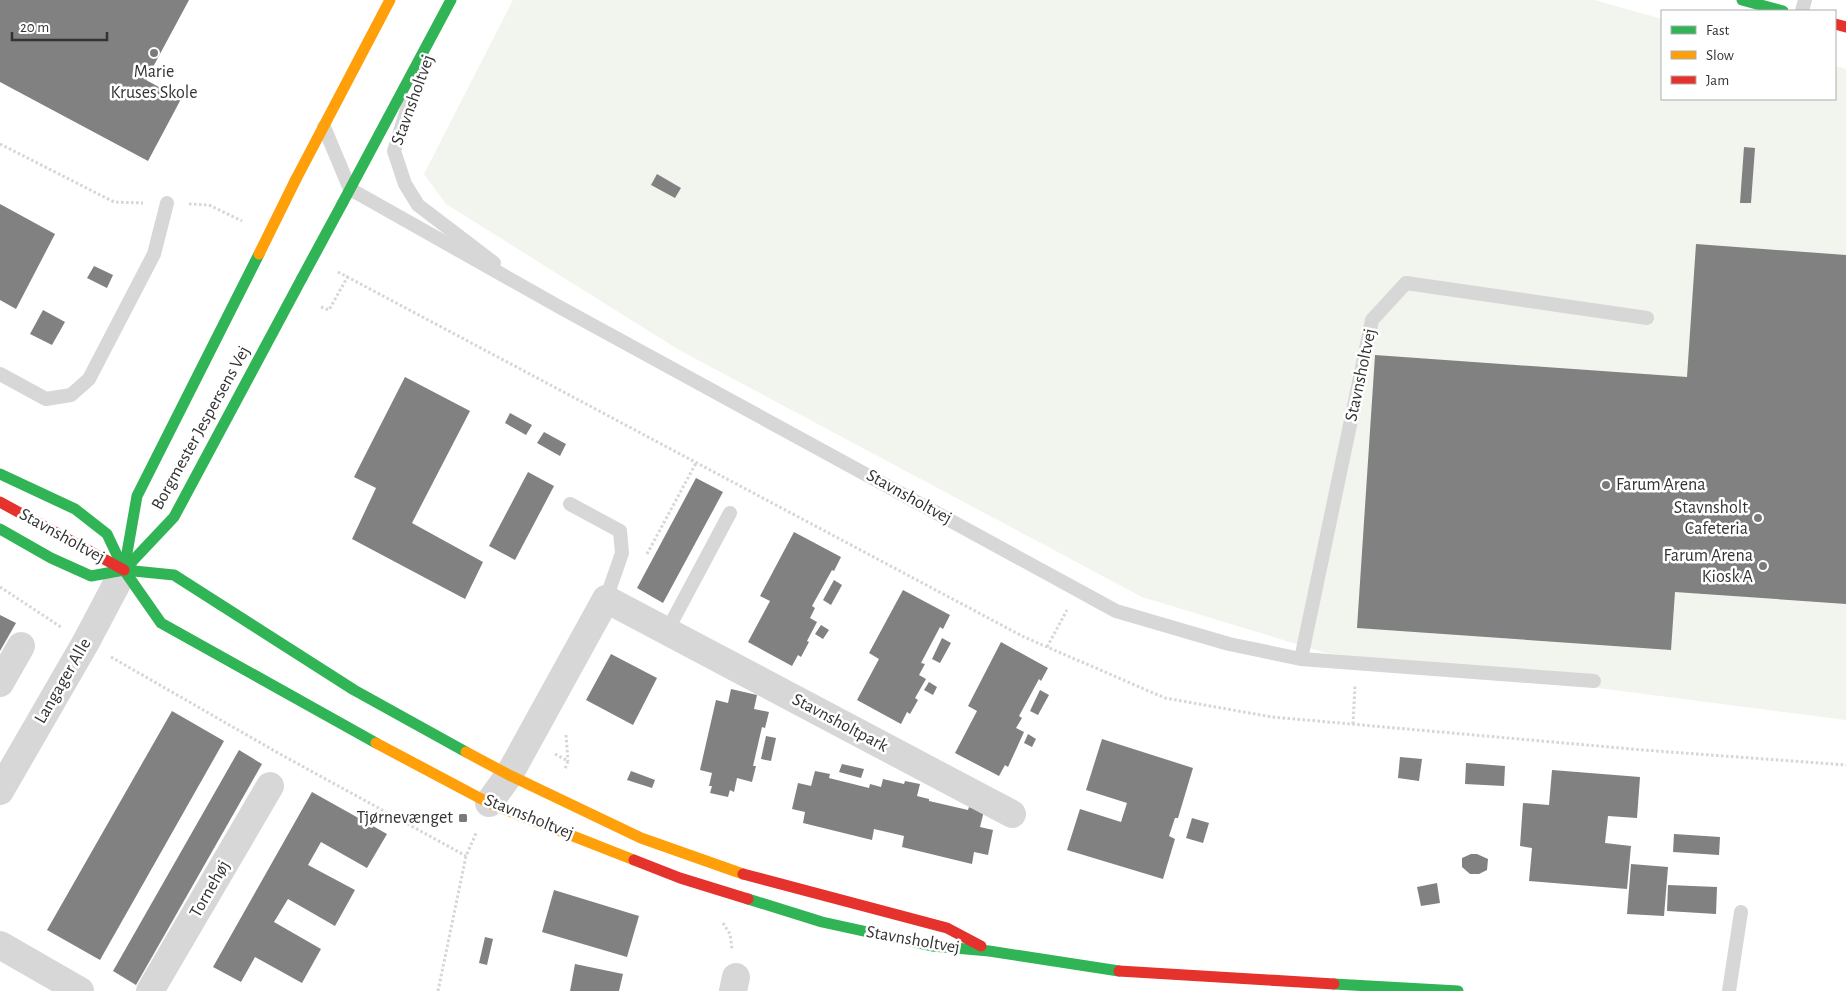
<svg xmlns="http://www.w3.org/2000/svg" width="1846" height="991" font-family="'Alegreya Sans',sans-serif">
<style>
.green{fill:#f1f5ed}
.building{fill:#818181}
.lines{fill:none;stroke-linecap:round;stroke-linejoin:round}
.path{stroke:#d6d6d6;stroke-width:3;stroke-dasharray:2.5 2.5;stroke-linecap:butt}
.lane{stroke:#d7d7d7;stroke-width:14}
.street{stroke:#d7d7d7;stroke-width:28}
.fast{stroke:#30b455;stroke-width:11}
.slow{stroke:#ff9f0a;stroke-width:11}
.jam{stroke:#e5322d;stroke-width:11}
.fast-bridge{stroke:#30b455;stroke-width:11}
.slow-bridge{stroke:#ff9f0a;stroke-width:11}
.poi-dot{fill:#7a7a7a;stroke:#fff;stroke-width:2}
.labels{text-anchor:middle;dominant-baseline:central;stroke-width:5;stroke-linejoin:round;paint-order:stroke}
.poi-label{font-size:18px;fill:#333;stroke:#fff;text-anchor:end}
.street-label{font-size:18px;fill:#333;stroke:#fff}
</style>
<rect width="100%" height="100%" fill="#fff"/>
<polygon class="green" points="513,0 1595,0 1662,19 1662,99 1835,99 1835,66 1846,69 1846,720 1326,653 1142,597 679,350 446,204 424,174"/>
<g class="building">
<polygon points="0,0 189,0 146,80 181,99 148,161 0,82"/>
<polygon points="1744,147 1755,148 1751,203 1740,203"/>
<polygon points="657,174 681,188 675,198 651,185"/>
<polygon points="0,204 55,234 16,309 0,300"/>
<polygon points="1696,244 1846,255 1846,604 1675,592 1671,650 1357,628 1375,355 1687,377"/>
<polygon points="94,266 113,275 107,288 87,278"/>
<polygon points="43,310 65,322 52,345 30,334"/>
<polygon points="405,377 470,411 412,523 483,562 465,599 352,539 376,488 354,477"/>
<polygon points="510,413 532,425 526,435 505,423"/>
<polygon points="544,432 566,444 560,456 537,443"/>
<polygon points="528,472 554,486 515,560 489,546"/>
<polygon points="696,478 723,492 663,603 637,588"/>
<polygon points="794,532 841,557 834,571 832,570 812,606 815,608 810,618 817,622 807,641 809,642 801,657 798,655 792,666 748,642 770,601 760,596"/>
<polygon points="834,580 842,585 831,605 823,600"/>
<polygon points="903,590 950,615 943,629 940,627 921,663 925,664 919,675 926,679 915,698 918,700 910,714 907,712 901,724 857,700 879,659 869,653"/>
<polygon points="0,615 16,623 0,651"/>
<polygon points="821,625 829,630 823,639 815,634"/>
<polygon points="942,638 951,643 940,663 932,659"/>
<polygon points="1001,642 1048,668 1041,681 1039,679 1019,716 1022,718 1016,728 1024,732 1008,767 1005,765 999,776 955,753 977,711 968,706"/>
<polygon points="611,654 657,678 633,725 586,700"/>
<polygon points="929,682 937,687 933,695 924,690"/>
<polygon points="731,689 757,695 754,709 769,712 765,728 762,727 753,766 756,766 752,782 737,778 734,792 730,790 728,797 710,793 712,786 709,786 712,773 700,770 716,700 728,703"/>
<polygon points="1040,690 1049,695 1038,715 1030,711"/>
<polygon points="172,711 224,741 100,960 47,930"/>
<polygon points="1028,734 1036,739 1032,747 1024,743"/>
<polygon points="766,736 776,738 771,761 761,759"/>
<polygon points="1102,739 1193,768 1178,818 1175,818 1169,836 1175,839 1163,879 1067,850 1080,809 1121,822 1127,803 1086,790"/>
<polygon points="239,750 262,764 136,985 113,971"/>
<polygon points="1400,757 1422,759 1419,781 1398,778"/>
<polygon points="1466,763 1505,766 1504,786 1465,784"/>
<polygon points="842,764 864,769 861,778 839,772"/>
<polygon points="1552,770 1640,777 1637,818 1608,816 1605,843 1631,846 1627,889 1529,881 1532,848 1520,846 1523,803 1549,805"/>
<polygon points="631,771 655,780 652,788 627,780"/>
<polygon points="815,771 830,774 829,778 869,788 870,784 881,787 883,779 904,784 905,781 920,784 917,796 929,799 929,801 968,810 969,807 984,811 980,827 993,830 988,855 974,852 972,864 902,847 904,836 874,829 872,840 803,823 805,812 792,809 798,783 811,786"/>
<polygon points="312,792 387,834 367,868 321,842 308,865 355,890 335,926 288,899 274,922 321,949 302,983 255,957 241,982 213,967"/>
<polygon points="1192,818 1209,823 1203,843 1186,838"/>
<polygon points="1674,834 1720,837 1719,855 1673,852"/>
<polygon points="1471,854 1477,854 1488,859 1487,870 1479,874 1470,874 1462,867 1462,858"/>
<polygon points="1631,864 1668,867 1664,916 1627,914"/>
<polygon points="1437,883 1440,903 1421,906 1417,887"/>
<polygon points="1668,885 1717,887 1716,914 1667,911"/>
<polygon points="554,890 639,916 627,957 542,932"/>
<polygon points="485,937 493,939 487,965 479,963"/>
<polygon points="575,964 623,974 619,991 570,991"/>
</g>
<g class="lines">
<g class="path">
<polyline points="0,144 114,202 143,203"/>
<polyline points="189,204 209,205 242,221"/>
<polyline points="338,272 1024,637 1165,698 1272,717 1643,750 1846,765"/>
<polyline points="321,307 329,310 348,276"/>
<polyline points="647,554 696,463"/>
<polyline points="0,587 61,627"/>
<polyline points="1047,647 1067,610"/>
<polyline points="111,657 280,754 466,856"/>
<polyline points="1353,724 1355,686"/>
<polyline points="566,735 568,761"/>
<polyline points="555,754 568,761 565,769"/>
<polyline points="723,923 730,934 732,949"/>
<polyline points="438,991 466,856 477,831"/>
</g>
<g class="lane">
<polyline points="1802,11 1805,0"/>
<polyline points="409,103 394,151 405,184 418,205 494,263"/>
<polyline points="324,127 350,189 563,309 1116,611 1229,644 1301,659 1594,681"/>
<polyline points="0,374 46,399 71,395 89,379 154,254 167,203"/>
<polyline points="570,504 620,531 622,553 606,599"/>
<polyline points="667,631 730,513"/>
<polyline points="1301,659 1372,320 1406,283 1647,318"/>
<polyline points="1729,991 1741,912"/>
</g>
<g class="street">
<polyline points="0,683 21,646"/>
<polyline points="0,791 86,642 124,570"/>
<polyline points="489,803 509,775 606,599 1012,814"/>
<polyline points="0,945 80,991"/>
<polyline points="150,991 270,786"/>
<polyline points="733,991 736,977"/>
</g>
<g class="fast">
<polyline points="1742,0 1783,11"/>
<polyline points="342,204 451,0"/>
<polyline points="0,474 75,509 107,534 124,570 161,623 376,743"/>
<polyline points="0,529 51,558 91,576 124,570 174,575 354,690 466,752"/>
<polyline points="124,570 137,496 259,254"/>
<polyline points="124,570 174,517 302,278"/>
<polyline points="748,899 822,922 932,946 989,951 1119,971"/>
<polyline points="1334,984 1458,991"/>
</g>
<g class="slow">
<polyline points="296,179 390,0"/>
<polyline points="376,743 489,803 634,860"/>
<polyline points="466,752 509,775 641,838 743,874"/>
</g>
<g class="jam">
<polyline points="1835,24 1846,27"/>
<polyline points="0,502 124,570"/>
<polyline points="634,860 680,878 748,899"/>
<polyline points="743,874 947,928 981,946"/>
<polyline points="1119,971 1334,984"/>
</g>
<polyline class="fast-bridge" points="302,278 342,204"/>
<polyline class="slow-bridge" points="259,254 296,179"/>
</g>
<g class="poi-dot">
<circle cx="154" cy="53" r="5"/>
<circle cx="1606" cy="485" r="5"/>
<circle cx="1758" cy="518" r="5"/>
<circle cx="1763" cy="566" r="5"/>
<rect x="458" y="813" width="10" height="10" rx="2.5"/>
</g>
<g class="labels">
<g class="poi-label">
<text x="154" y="72" text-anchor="middle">Marie<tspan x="154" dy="21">Kruses Skole</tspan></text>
<text x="1616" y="485" text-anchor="start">Farum Arena</text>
<text x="1748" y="508">Stavnsholt<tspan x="1748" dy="21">Cafeteria</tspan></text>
<text x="1753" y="556">Farum Arena<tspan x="1753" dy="21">Kiosk A</tspan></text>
<text x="453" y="818">Tjørnevænget</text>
</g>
<g class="street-label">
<text transform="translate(413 100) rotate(-70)">Stavnsholtvej</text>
<text transform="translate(1361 375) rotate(-78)">Stavnsholtvej</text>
<text transform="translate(201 428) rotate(-61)">Borgmester Jespersens Vej</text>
<text transform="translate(909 497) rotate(29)">Stavnsholtvej</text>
<text transform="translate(62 536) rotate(29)">Stavnsholtvej</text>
<text transform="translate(63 681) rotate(-60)">Langager Alle</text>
<text transform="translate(840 723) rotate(28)">Stavnsholtpark</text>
<text transform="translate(529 817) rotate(22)">Stavnsholtvej</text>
<text transform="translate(210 889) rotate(-60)">Tornehøj</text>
<text transform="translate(913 940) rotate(10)">Stavnsholtvej</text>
</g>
</g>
<rect x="1661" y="10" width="175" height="90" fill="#ffffff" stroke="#adadad"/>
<rect x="1671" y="26" width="25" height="8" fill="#30b455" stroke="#adadad"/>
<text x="1706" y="35" font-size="15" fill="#333333">Fast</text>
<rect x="1671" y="51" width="25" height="8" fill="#ff9f0a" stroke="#adadad"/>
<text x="1706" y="60" font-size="15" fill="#333333">Slow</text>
<rect x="1671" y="76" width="25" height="8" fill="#e5322d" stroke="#adadad"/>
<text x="1706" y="85" font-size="15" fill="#333333">Jam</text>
<path d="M12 32v8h95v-8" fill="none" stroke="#333333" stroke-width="2.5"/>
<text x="20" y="32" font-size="15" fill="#333333" stroke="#ffffff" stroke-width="4" paint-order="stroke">20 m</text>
</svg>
